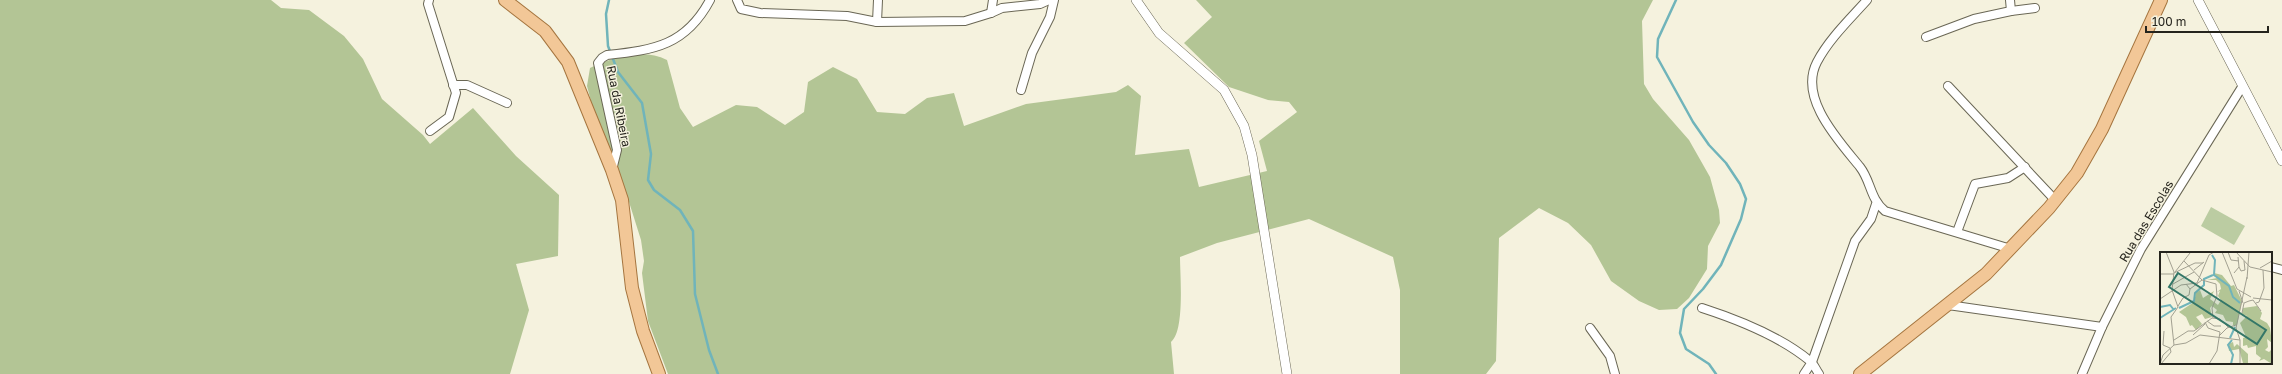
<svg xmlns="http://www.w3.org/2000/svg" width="2282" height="374" font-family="'Golos Text',sans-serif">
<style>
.green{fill:#bbcca2}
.forest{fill:#b3c595}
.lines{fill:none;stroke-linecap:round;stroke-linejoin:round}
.stream{stroke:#70b4ba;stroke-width:2.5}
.minor-casing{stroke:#6a6755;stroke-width:10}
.tertiary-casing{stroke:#6a6755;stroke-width:10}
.primary-casing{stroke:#a5753f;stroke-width:14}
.minor{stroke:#fff;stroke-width:8}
.tertiary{stroke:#fff;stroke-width:9}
.primary{stroke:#f2c797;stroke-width:12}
.labels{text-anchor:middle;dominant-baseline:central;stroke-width:3;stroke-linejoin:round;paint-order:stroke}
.street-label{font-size:12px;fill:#25241d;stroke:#f5f2de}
.inset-river{fill:none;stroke:#70b4ba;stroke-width:2}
.inset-road{fill:none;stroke:#a2a091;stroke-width:1}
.view{fill:#347768;fill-opacity:0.15;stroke:#347768;stroke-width:2}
.inset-edge{fill:none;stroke:#25241d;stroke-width:2}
</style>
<rect width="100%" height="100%" fill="#f5f2de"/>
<polygon class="green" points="2211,207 2245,226 2234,245 2201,226"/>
<g class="forest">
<polygon points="0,0 271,0 281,8 309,10 344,36 363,59 382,99 423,135 430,144 473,108 516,156 559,195 558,256 516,264 529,310 510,374 0,374"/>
<path d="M1196 0H1653L1642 21 1644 84 1653 99 1689 140 1710 177 1719 210 1720 223 1708 246 1707 269 1689 298 1677 309 1659 310 1639 301 1611 281 1591 245 1568 223 1539 208 1499 238 1496 361 1486 374H1400V290L1393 257 1309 219 1217 243 1180 257C1180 275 1185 331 1171 342L1174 374H668L648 321 642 273 644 261 641 240 624 186 593 109 587 86 590 68C613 57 643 48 667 60L680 108 693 127 736 105 757 107 785 125 804 112 808 82 833 67 857 79 877 112 905 114 927 98 954 93 964 126 1026 104 1116 92 1128 85 1141 96 1135 155 1189 149 1199 187 1267 171 1259 141 1297 112 1289 102 1268 100 1229 87 1184 43 1212 17Z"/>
</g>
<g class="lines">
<g class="stream">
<polyline points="609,0 606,14 608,46 618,72 642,103 651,154 648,180 654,190 680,210 693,231 695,294 709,350 718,374"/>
<polyline points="1676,0 1658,39 1657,57 1693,122 1709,145 1726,163 1740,184 1746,199 1741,219 1721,265 1703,289 1684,309 1680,333 1686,349 1709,364 1716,374"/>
</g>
<defs>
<g id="minor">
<polyline points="429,0 428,4 456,93 449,117 430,131"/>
<polyline points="737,0 741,9 760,13 847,16 877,22 965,21 991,13 1002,8 1040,4 1049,0"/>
<path d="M1867 0C1850 19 1829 39 1817 62 1798 98 1839 141 1860 167 1871 181 1870 199 1885 211L2011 249"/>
<polyline points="2011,11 2035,8"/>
<polyline points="991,13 993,0"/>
<polyline points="877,22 878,0"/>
<polyline points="1926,37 1974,19 2011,11 2010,0"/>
<polyline points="453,85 467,85 507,103"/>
<polyline points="1948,86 2055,200"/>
<polyline points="1021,90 1032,53 1050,17 1054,0"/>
<path d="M612 170 617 150 598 63 602 58 607 55C655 50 686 45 710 0"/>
<polyline points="1957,232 1975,184 2008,178 2025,167"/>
<polyline points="2271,267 2282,270"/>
<polyline points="1948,305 2102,327"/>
<path d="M1702 308C1739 320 1780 336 1810 361 1814 364 1816 370 1819 374"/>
<polyline points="1590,328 1610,356 1615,374"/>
<polyline points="1804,374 1812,362 1855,241 1871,219 1876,204"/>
<polyline points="2082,374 2102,327 2141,249 2242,87"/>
</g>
<g id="tertiary">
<polyline points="1136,0 1159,33 1224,90 1244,126 1252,155 1287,374"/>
<polyline points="2198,0 2282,161"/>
</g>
<g id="primary">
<polyline points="505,0 545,31 568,62 612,170 622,200 632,288 643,331 659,374"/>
<polyline points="1860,374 1986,274 2049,208 2077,173 2102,129 2161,0"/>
</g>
</defs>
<use href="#minor" class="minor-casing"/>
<use href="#tertiary" class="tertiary-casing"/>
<use href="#primary" class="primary-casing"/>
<use href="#minor" class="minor"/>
<use href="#tertiary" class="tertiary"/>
<use href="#primary" class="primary"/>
</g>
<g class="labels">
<g class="street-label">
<text transform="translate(619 106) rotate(79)">Rua da Ribeira</text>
<text transform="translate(2146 221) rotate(-59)">Rua das Escolas</text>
</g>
</g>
<g transform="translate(2160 252)">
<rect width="112" height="112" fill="#f5f2de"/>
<path d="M54 21 62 23 71 34 74 33 82 49 77 73H73V70L66 69 63 63 55 61 57 58 52 54 50 56 52 65 45 67 42 62 36 65 42 72 36 78 32 73 30 74 26 65 19 60 34 50 36 41 40 38 43 46 54 39 50 47 58 53 61 48 58 44 60 39 57 40 61 37 60 32 56 28H47L57 26ZM97 54 102 61 100 67 107 71 110 76 112 91 107 87 108 95 105 98 109 100 112 97V112L104 107 99 109 101 106 96 102V94L88 96 87 93 83 94V86L86 85 80 71 87 64 82 62 83 56ZM73 90 74 95 77 92 88 102V111H83L79 97 69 99 68 92Z" fill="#b3c595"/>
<path class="inset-river" d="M52 3 55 8 54 23 69 34 73 45 80 51M0 55 10 53 14 58M19 56 34 49 35 41 44 33V27L53 23M0 66 16 56M70 86 75 75M71 112 73 103 68 93 72 88"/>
<path class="inset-road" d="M6 0 14 20 12 38 18 55 11 65 14 93M62 0 77 37 91 45M68 0 71 8 79 9M76 0 90 15 112 20M24 9 42 28 56 32 57 44 52 56 53 66M79 15 81 19 85 18 84 9M100 16 112 9M34 18 44 10M15 20 30 1M14 21 35 11H43M74 21 79 15 78 5M0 22H14M87 27 89 0M13 32 34 20M30 37 42 28M79 39 83 51M93 46 112 48M0 47 21 33 37 31 49 3 54 0M96 51 99 50 104 36 103 18M18 54 23 46 29 43 30 37 26 32M82 61 84 51 89 49 93 48 101 59M47 69 54 74H61M45 70 48 76 60 80 57 99 49 112M33 83 45 72M59 84 67 76 76 73M14 88 28 79H34L52 66 60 67 68 75M0 112 3 103 14 93 26 91 40 83 80 88M1 112 11 100 10 96 3 93 4 79M80 112V88L76 76 87 25"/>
<path class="view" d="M18 21 106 78 97 92 9 35Z"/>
<rect width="112" height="112" class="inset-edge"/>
</g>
<path d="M2146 26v6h122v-6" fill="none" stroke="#25241d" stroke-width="2"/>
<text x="2152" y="26" font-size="12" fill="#25241d" stroke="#f5f2de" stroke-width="3" paint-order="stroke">100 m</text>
</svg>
